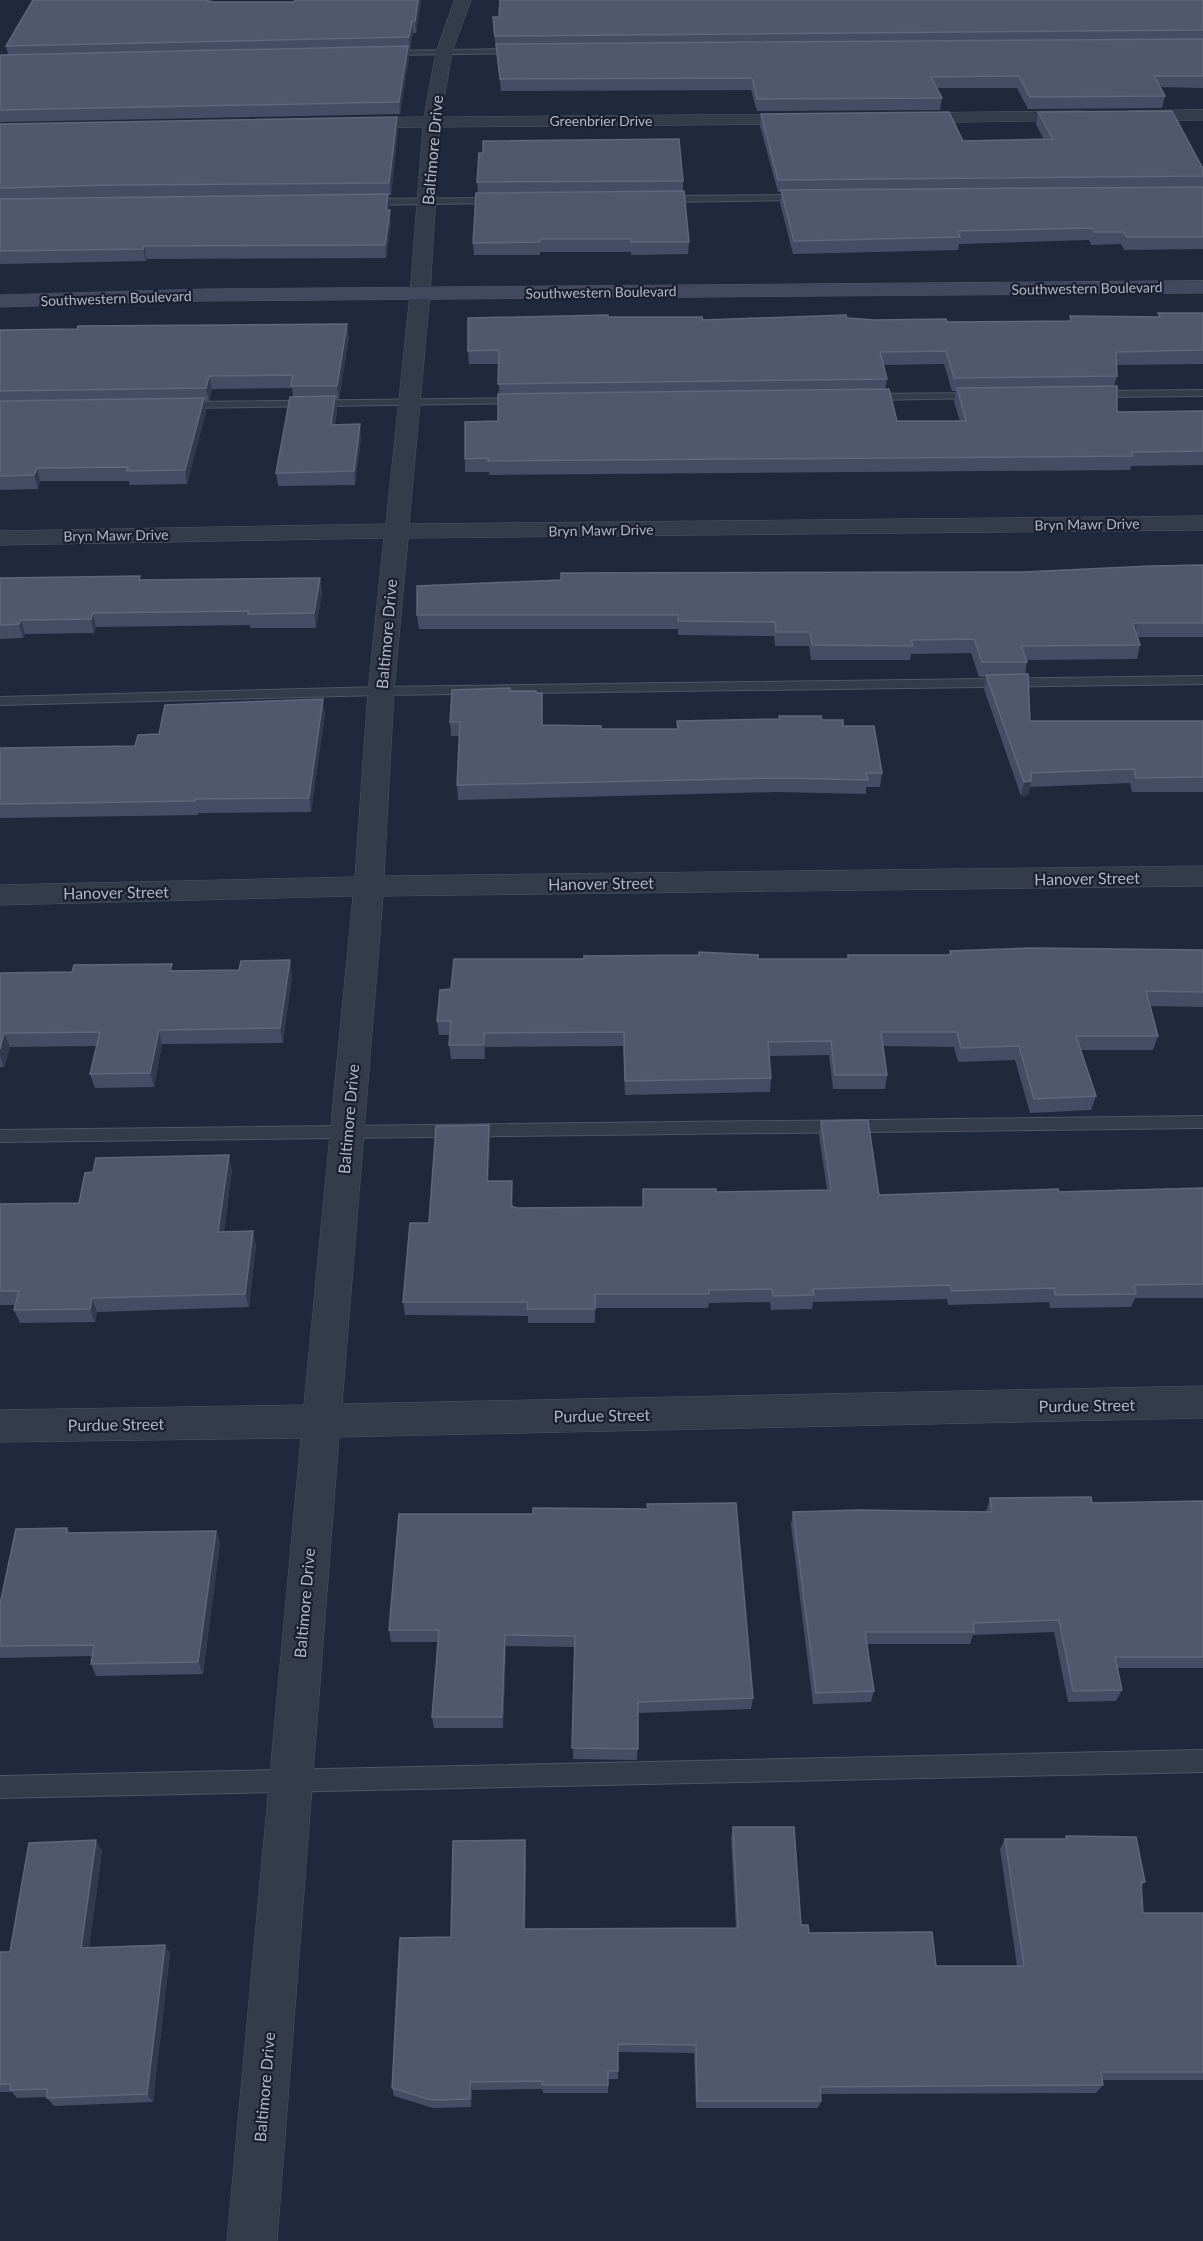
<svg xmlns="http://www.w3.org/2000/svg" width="1203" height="2241" font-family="Lato,sans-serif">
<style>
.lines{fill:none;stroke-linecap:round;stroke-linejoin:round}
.lane-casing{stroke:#4f5666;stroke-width:2}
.street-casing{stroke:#4f5666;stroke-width:1}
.secondary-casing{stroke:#4f5666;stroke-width:1}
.lane{fill:#343b4b;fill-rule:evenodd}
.street{fill:#343b4b;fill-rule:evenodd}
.secondary{fill:#42495f;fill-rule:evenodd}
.wall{fill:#444d63;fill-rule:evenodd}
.shaded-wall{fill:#313a4e}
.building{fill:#50586d;stroke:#5e677b;stroke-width:1.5}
.labels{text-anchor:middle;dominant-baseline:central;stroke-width:4.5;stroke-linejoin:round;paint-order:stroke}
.far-street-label{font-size:14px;fill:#afb6c7;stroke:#1a2030}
.street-label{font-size:16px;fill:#afb6c7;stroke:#1a2030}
</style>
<rect width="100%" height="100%" fill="#20293b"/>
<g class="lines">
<defs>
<g id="lane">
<polygon points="518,49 522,51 521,53 388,55 384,53 388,51"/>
<polygon points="803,195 808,198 806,200 664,202 659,199 664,196"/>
<polygon points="497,198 502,201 500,203 367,205 362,202 367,199"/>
<polygon points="1203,390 1203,396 1096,397 1091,394 1096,391"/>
<polygon points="977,393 982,396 981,398 871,400 866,397 871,394"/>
<polygon points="521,398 525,399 525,403 184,408 179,405 184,402"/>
<polygon points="1203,676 1203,684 381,695 0,705 0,697 381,687"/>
<polygon points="1203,1116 1203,1128 0,1142 0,1130"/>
<polygon points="1203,1750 1203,1772 0,1798 0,1776"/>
</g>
<g id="street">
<polygon points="455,0 471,0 452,52 441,117 805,114 811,115 813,119 811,123 805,124 440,127 430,294 409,524 1203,516 1203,530 408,538 394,691 384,876 1203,866 1203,886 383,896 342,1404 1203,1386 1203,1418 339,1437 277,2241 227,2241 301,1438 0,1442 0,1410 304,1405 353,896 0,905 0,885 355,877 368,691 384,538 0,545 0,531 386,524 410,294 423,127 353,128 347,127 344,123 347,119 353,118 424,117 436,52"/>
<polygon points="1203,110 1203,120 1130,121 1124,120 1122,116 1124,112 1130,111"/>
<polygon points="1081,111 1087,112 1089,116 1087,120 908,123 902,122 900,118 902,114 908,113"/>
</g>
<polygon id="secondary" points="1203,281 1203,293 205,301 0,307 0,295 205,289"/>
</defs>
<use href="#lane" class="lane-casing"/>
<use href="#street" class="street-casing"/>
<use href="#secondary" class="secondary-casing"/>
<use href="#lane" class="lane"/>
<use href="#street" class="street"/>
<use href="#secondary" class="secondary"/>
</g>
<g class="wall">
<polygon points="33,0 212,0 211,2 294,2 295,0 421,0 416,33 413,33 410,49 408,49 409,57 400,114 0,122 0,57 8,54 6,46"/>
<polygon points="1203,0 1203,88 1160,87 1165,96 1162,108 1028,109 1017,88 937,88 942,98 940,110 757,111 751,90 501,91 496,47 493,28 493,17"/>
<polygon points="1038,112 1203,167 1203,249 1124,250 1121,244 1091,245 1089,240 959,244 958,250 793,254 780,203 781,192 778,192 760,126 761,114 963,141 1044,140 1036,124"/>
<polygon points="397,117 398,129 391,195 388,195 388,210 391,223 386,258 147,259 146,261 0,264 0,124"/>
<polygon points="483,153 683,181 683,191 689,242 688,254 631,255 631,252 540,252 540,255 474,255 473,243 478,193 477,182"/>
<path d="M1158 313H1203V364L1117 365V376L1114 386 1117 412 1203 411V465L1131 466 1130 470 489 475V472H465V459L498 421 499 394V364H469L468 351 608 317 703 320 847 318 875 320 947 322 1069 321 1070 316 1158 317ZM944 364 952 391H956L954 402 960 421H897L885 389 887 379 883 365Z"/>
<polygon points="0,330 349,337 339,399 336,399 337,410 335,424 361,438 355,485 278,486 276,473 293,397 292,388 212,389 209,401 204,401 206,412 187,484 130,485 129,481 40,481 38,489 0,490"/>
<polygon points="1203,565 1203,637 1138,637 1140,645 1137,659 1027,660 1027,662 1025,674 1030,721 1203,721 1203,792 1132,792 1130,783 1030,787 1028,795 1021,796 984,689 986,677 979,677 971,653 911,654 910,660 811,660 809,646 775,646 774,636 678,635 678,629 419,629 417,615 1023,572"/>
<polygon points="0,578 141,580 320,578 322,592 316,628 250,628 250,625 96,627 94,633 25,634 23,638 0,639"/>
<polygon points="510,691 536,693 543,707 542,725 601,729 677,729 677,721 779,719 779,716 822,720 843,726 882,773 880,787 866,787 866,794 778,792 458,800 457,785 460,736 451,736 450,722"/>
<polygon points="325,714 311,812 198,813 198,815 0,818 0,748 135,746 159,734"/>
<polygon points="1203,950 1203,1007 1150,1006 1158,1036 1153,1050 1081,1050 1096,1096 1091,1110 1030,1113 1015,1060 958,1062 954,1047 883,1046 887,1075 885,1089 833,1089 829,1055 769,1056 771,1078 770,1092 625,1095 623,1046 485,1047 485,1059 451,1059 449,1045 450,1035 439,1035 437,1021 451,989 758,959 847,959 848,955 949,955 950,951"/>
<polygon points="174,971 292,975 283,1043 162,1044 154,1087 95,1088 90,1074 97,1046 10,1047 4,1067 0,1067 0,973"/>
<polygon points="821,1121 879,1195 1203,1188 1203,1298 1135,1298 1131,1307 1050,1308 1049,1302 948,1305 947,1299 813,1302 812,1309 771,1310 770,1302 709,1303 708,1308 595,1308 595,1323 528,1323 528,1316 405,1315 403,1302 429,1223 490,1140 488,1181 512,1181 513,1207 517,1208 643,1207 716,1192 827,1190 819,1135"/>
<polygon points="232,1169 224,1232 256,1245 249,1307 97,1312 95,1322 20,1323 14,1310 16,1305 0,1305 0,1204 79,1203"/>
<polygon points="990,1498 1092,1503 1203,1501 1203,1668 1117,1668 1122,1690 1116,1701 1068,1702 1054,1632 973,1635 970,1644 867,1644 874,1691 871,1702 813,1704 791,1525 793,1512 986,1512"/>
<polygon points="399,1514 753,1698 751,1709 638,1713 637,1760 573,1759 575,1647 506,1646 503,1728 434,1728 432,1717 438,1642 391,1642 389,1630"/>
<polygon points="67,1528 70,1533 216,1531 220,1543 203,1674 96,1676 91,1664 92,1656 0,1658 0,1604"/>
<polygon points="733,1827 801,1925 809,1933 936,1966 1017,1966 1000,1849 1005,1839 1065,1839 1066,1836 1145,1882 1141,1887 1143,1913 1203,1913 1203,2080 1102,2080 1103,2085 1096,2093 821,2094 821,2101 818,2108 696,2108 694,2053 618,2052 618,2079 608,2079 608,2093 543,2093 542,2089 472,2090 471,2107 433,2108 394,2096 392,2088 451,1937 525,1840 526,1850 525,1929 736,1928 731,1838"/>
<polygon points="102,1851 89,1947 165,1945 170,1954 153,2102 54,2106 47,2098 47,2097 17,2098 12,2092 0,2092 0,1952 10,1952"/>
</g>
<g class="shaded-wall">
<polygon points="418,0 421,0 416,33 415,21"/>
<polygon points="412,21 413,33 410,49 409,37"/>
<polygon points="408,46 409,57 400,114 399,102"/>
<polygon points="397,117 398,129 391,195 389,183"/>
<polygon points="388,194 389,206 387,223 386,210"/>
<polygon points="390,210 391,223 386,258 385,245"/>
<polygon points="144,246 147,259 146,261 143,249"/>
<polygon points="347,324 349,337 339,399 337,386"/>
<polygon points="209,376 212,389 209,401 206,388"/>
<polygon points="335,396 337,410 332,438 331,425"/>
<polygon points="204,398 206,412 187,484 185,470"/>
<polygon points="360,424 361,438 355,485 354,471"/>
<polygon points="37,468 40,481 38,489 34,475"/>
<polygon points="320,578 322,592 316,628 314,613"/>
<polygon points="93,613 96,627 94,633 91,619"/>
<polygon points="21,620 25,634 23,638 19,624"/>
<polygon points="1137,623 1134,637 1133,624"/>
<polygon points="323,699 325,714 311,812 309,798"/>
<polygon points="1031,781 1028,795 1021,796 1024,782"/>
<polygon points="290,960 292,975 283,1043 280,1028"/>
<polygon points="159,1030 162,1044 154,1087 150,1073"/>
<polygon points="4,1033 10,1047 4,1067 0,1056 0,1049"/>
<polygon points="484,1033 485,1047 485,1059 484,1045"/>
<polygon points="489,1125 490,1140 488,1195 487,1181"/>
<polygon points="229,1155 232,1169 222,1246 218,1232"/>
<polygon points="512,1181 513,1195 512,1220 511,1206"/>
<polygon points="253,1231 256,1245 249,1307 245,1294"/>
<polygon points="92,1298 97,1312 95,1322 90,1309"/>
<polygon points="216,1531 220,1543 203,1674 198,1662"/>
<polygon points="505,1635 506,1646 503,1728 502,1717"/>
<polygon points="96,1840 102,1851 88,1957 81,1948"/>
<polygon points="525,1840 526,1850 525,1938 524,1929"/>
<polygon points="165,1945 170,1954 153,2102 147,2094"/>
<polygon points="470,2082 472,2090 471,2107 470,2099"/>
</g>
<g class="building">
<polygon points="33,0 208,0 208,2 294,2 295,0 418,0 415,21 412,21 409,37 6,46"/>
<polygon points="500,0 1203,0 1203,30 495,36 493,17 499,17"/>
<polygon points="1203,39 1203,76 1154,76 1165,96 1030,97 1019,76 931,77 942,98 757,99 752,78 500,79 496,44"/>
<polygon points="408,46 399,102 0,110 0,57 1,55"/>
<polygon points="1172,111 1202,167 1203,167 1203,176 778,180 761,114 949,112 963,141 1053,139 1038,112"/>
<polygon points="397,117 389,183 112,185 0,188 0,124"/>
<polygon points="679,139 683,181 477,182 479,153 483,153 483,141"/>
<polygon points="1203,187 1203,237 1127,237 1124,232 1094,232 1092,228 958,231 960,237 794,241 781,190"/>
<polygon points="684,191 689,242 631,242 631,239 540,239 540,242 473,243 476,193"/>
<polygon points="388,194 386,210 390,210 385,245 144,246 143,249 0,251 0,199"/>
<polygon points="1158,313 1203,313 1203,350 1116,352 1117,376 954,378 946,351 880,352 887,379 498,384 499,350 468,351 468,318 608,315 608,317 702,317 703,320 846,315 847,318 875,320 946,319 947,322 1072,321 1070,316 1160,317"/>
<polygon points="347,324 337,386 291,386 293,375 209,376 206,388 0,391 0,330 77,329 78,326"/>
<polygon points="1117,386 1117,412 1203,411 1203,451 1132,452 1133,456 488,461 489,458 465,459 465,422 498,421 498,394 889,389 897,421 966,421 957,388"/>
<polygon points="335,396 331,425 360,424 354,471 276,473 290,397"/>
<polygon points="204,398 185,470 127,471 128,467 37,468 34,475 0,476 0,401"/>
<polygon points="1203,565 1203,623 1137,623 1133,624 1140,645 1021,646 1027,662 982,662 974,639 911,640 913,646 812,645 810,632 776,632 775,622 678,621 678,615 417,615 417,586 561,580 561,573 1023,572 1151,566"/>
<polygon points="140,576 139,580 320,578 314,613 248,614 248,611 93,613 91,619 21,620 19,624 0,625 0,578"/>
<polygon points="1028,674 1030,721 1203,721 1203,777 1136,778 1134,769 1031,773 1031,781 1024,782 986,675"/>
<polygon points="510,688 510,691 536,691 536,693 542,693 542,725 601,726 601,729 678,729 677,721 780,719 779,716 821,716 822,720 843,720 843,726 874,726 882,773 866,773 868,780 779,778 457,785 460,722 450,722 452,690"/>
<polygon points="323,699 309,798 195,799 195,801 0,804 0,748 135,746 138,735 159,734 165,705"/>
<polygon points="1031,948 1203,950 1203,992 1146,991 1158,1036 1076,1036 1096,1096 1034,1099 1019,1046 961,1048 957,1032 881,1032 887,1075 835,1075 831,1041 768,1042 771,1078 625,1081 624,1032 484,1033 484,1045 449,1045 451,1021 437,1021 440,990 451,989 454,959 584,959 584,956 699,955 699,952 758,955 758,959 848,959 848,955 951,955 950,951"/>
<polygon points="290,960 280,1028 159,1030 150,1073 90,1074 100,1032 4,1033 0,1049 0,973 72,972 74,965 172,964 170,971 239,970 241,961"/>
<polygon points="868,1120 879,1195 1058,1189 1059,1192 1203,1188 1203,1284 1134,1285 1136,1294 1055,1295 1054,1288 952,1291 950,1285 813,1289 814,1295 773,1296 772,1289 709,1290 709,1294 595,1294 595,1309 527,1309 528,1302 403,1302 410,1223 429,1223 436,1126 489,1125 487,1181 512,1181 511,1206 517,1208 643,1207 643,1189 716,1189 716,1192 831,1190 821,1121"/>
<polygon points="229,1155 218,1232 253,1231 245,1294 92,1298 90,1309 14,1310 19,1291 0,1291 0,1204 79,1203 85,1173 93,1172 96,1158"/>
<polygon points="1091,1497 1092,1503 1203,1501 1203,1657 1115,1657 1122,1690 1073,1691 1059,1620 973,1623 974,1632 865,1632 874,1691 816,1693 793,1512 859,1510 992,1512 990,1498"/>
<polygon points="736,1503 753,1698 638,1702 638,1749 572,1748 575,1636 505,1635 502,1717 432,1717 439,1630 389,1630 399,1514 533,1514 533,1508 648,1509 647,1504"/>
<polygon points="67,1528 66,1533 216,1531 198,1662 91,1664 94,1645 0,1646 0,1604 16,1529"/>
<polygon points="733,1827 794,1827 801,1925 808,1925 809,1933 932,1932 936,1966 1024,1966 1005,1839 1067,1839 1066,1836 1136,1837 1145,1882 1141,1882 1143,1913 1203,1913 1203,2072 1101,2072 1103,2085 820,2087 821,2101 697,2101 696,2045 618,2044 618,2071 608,2071 608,2085 542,2085 542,2081 470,2082 470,2099 431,2100 392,2088 400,1938 451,1937 453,1841 525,1840 524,1929 738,1928"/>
<polygon points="96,1840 81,1948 165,1945 147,2094 47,2098 47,2089 10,2090 11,2084 0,2084 0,1952 10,1952 29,1843"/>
</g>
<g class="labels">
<g class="far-street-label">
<text x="601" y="120">Greenbrier Drive</text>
<text transform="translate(1087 288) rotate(-1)">Southwestern Boulevard</text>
<text transform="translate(601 292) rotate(-1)">Southwestern Boulevard</text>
<text transform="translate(116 298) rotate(-2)">Southwestern Boulevard</text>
<text transform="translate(1087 524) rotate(-1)">Bryn Mawr Drive</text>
<text transform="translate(601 530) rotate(-1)">Bryn Mawr Drive</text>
<text transform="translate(116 535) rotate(-1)">Bryn Mawr Drive</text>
</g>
<g class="street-label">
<text transform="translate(432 150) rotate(-85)">Baltimore Drive</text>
<text transform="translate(386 634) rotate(-85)">Baltimore Drive</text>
<text transform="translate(1087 878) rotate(-1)">Hanover Street</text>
<text transform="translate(601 883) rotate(-1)">Hanover Street</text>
<text transform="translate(116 892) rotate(-1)">Hanover Street</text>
<text transform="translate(348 1119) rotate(-85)">Baltimore Drive</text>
<text transform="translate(1087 1405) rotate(-1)">Purdue Street</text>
<text transform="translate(602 1415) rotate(-1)">Purdue Street</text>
<text transform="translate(116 1424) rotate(-1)">Purdue Street</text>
<text transform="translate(304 1603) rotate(-85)">Baltimore Drive</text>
<text transform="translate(264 2087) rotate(-85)">Baltimore Drive</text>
</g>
</g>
</svg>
